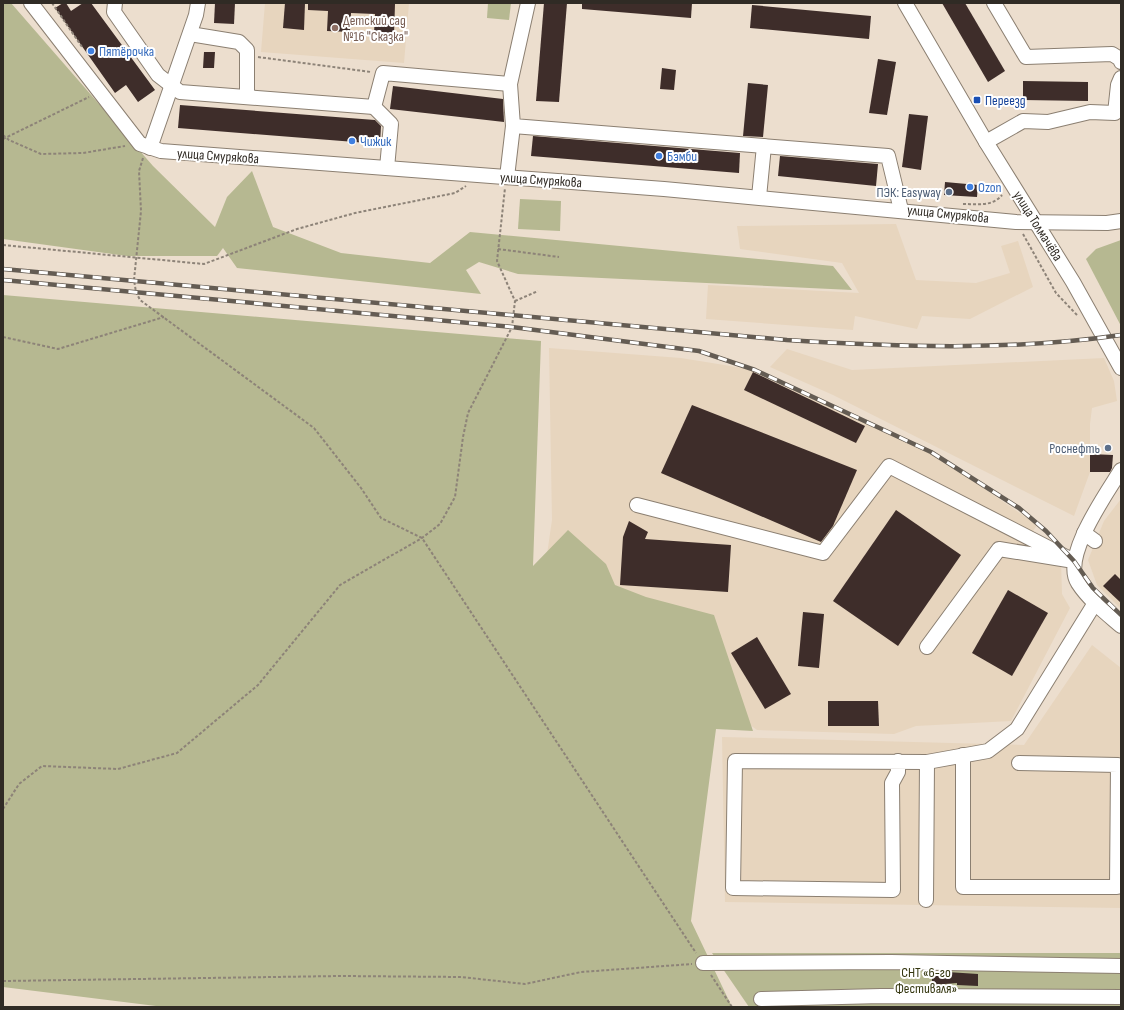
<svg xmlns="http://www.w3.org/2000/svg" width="1124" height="1010" font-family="'Sofia Sans Condensed',sans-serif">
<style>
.built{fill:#e7d5be}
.green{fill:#b6b891}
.building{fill:#3e2d2a}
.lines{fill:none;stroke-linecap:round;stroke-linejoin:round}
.minor-casing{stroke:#8b7f71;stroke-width:16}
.path{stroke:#8d8378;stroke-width:2;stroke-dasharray:3 2;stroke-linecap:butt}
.minor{stroke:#fff;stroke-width:14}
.rail-casing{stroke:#645c53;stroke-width:4.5}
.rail{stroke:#fff;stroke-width:3;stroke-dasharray:9;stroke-linecap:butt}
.education-dot{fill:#8d6e63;stroke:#fff;stroke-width:1.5}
.shop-dot{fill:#3f7fe0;stroke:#fff;stroke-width:1.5}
.transit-dot{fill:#1a4fb4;stroke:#fff;stroke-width:1.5}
.service-dot{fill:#5c6f8a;stroke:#fff;stroke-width:1.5}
.labels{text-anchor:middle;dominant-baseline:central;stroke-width:4;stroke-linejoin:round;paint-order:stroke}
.education-label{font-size:14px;fill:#785e54;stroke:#fff;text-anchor:start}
.shop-label{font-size:14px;fill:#366cbe;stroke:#fff;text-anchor:start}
.transit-label{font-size:14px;fill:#164399;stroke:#fff;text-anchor:start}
.street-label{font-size:14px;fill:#302b25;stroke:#fff}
.service-label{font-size:14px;fill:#4e5e75;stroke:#fff;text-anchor:end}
.park-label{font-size:14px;fill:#34360f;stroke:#fff}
</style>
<rect width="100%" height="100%" fill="#ecdece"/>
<g class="built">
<polygon points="265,3 409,3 404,63 261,52"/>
<polygon points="896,224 916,280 976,283 1010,273 1001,246 1018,241 1033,287 970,319 922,316 917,329 855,316 853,330 706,319 708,285 859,293 842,263 740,249 737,226"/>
<polygon points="549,348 681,358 755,370 931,452 1037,525 1024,545 1061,560 1062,594 1070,608 1011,721 916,726 894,734 757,730 544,575 552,520"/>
<polygon points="787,349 852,370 1104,358 1114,381 1117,401 1092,408 1090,424 1090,472 1074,516 833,395 770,367"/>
<polygon points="1121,499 1121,609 1097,585 1088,560 1104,521"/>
<polygon points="1092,645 1121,668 1121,908 725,902 722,737 1024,745"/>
</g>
<g class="green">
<polygon points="3,3 11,3 153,166 215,227 227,197 252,171 273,227 341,253 430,263 470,232 833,266 852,290 518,274 479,262 466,270 481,294 237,268 223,248 217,256 127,256 3,239"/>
<polygon points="488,3 511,3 509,20 487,18"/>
<polygon points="520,199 561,201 560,231 518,229"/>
<polygon points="1121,240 1121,326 1086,259 1096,249"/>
<polygon points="3,295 541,341 533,566 568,530 606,564 615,585 646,597 714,615 753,731 716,729 691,921 732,1007 164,1007 3,987"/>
<polygon points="712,953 1121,953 1121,1007 749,1007"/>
</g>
<g class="building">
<polygon points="63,3 66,3 71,11 83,3 91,3 155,90 138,102 126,85 115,93 55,8"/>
<polygon points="215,3 235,3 234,24 214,23"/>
<polygon points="285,3 305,3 304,30 283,28"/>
<polygon points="308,3 395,4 394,35 374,34 375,14 351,13 350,32 327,31 328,11 308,10"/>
<polygon points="544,3 567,3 559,102 536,101"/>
<polygon points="582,3 692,3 691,18 582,9"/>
<polygon points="942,3 965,3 1005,71 988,82"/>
<polygon points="752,5 871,16 869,39 750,28"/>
<polygon points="204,52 215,52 214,68 203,68"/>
<polygon points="878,59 896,62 887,115 869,113"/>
<polygon points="662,68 676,70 674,90 660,89"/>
<polygon points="1023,81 1088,82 1088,101 1023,100"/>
<polygon points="748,83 768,85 763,137 743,136"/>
<polygon points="393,86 503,99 504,122 390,109"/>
<polygon points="180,105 375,120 381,126 380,144 178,128"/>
<polygon points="909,114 928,116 921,170 902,167"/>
<polygon points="533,136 740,153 739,173 531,156"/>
<polygon points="780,156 878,164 876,186 778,176"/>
<polygon points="945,182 978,185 977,197 944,195"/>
<polygon points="753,372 865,426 856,443 744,390"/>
<polygon points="692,405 857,470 833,526 821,542 661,473"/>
<polygon points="1090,454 1113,455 1112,468 1110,472 1090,472"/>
<polygon points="896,510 961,555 898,646 833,601"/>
<polygon points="629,521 648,532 645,539 731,545 728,592 620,585 623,537"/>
<polygon points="1115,574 1121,580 1121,603 1103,586"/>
<polygon points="1008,590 1048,613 1012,676 972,653"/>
<polygon points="803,612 824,614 819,668 798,666"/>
<polygon points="757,637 791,694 765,709 731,653"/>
<polygon points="828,701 878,701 879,726 828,726"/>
<polygon points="932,971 978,974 978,986 957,985 957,983 932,985"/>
</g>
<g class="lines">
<defs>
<g id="minor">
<polyline points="31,3 140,144 161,151 664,189 1016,222 1107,223 1121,221"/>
<polyline points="115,3 114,12 158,75 180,92 374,107 383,73 510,84"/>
<polyline points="528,3 510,84 513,126 888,156 901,210"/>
<polyline points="905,3 986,142 1073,282 1121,368"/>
<polyline points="994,3 1026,57 1112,54 1120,59 1121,62"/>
<polyline points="190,34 239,42 247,50 247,97"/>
<polyline points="374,107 391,124 387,168"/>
<polyline points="986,142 1023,121 1048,122 1090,112 1115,113 1118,85 1121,78"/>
<polyline points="150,148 196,15 198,3"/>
<polyline points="507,177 513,126"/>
<polyline points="759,197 764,146"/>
<path d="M1121 470C1107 493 1061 557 1078 583 1089 600 1106 613 1121 626"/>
<polyline points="637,505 823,553 889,466 1074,561 999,549 927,647"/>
<polyline points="1084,533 1095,541"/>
<polyline points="963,755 963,887 1117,887 1118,765 1019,763"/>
<polyline points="898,761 898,772 892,783 893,890 733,888 735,761 927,762 988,751 1017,729 1095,603"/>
<polyline points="926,900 927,762"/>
<polyline points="703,963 891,962 1121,966"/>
<polyline points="761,999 881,996 1121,997"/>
</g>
</defs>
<use href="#minor" class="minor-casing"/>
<g class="path">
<polyline points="52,3 82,47"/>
<polyline points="258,57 371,72"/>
<polyline points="3,135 9,140 41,154 83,153 125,146"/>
<polyline points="3,139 89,97"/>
<polyline points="143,158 139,171 141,211 134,280 136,292 140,300 314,428 361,488 381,518 422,538 696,953"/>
<path d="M963 204C977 204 992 207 1002 195"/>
<polyline points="1023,234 1056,293 1077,315"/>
<polyline points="3,245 204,264 297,229 355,213 455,193 466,186"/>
<polyline points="498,249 559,257"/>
<polyline points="515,301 538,291"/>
<polyline points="3,337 58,349 164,317"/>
<polyline points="3,809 19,784 42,766 118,769 177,753 258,685 340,585 422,538 440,524 455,497 463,437 468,413 512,327 515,301 497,261 505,188"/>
<polyline points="711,975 732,1007"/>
<polyline points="3,981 341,976 461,977 525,984 581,972 692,964"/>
</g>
<use href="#minor" class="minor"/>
<defs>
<g id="rail">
<path d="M3 269 787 340C898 347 1011 351 1121 335"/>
<polyline points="3,280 512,327 699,351 755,370 931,452 1019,508 1046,531 1074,561 1093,588 1121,615"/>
</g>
</defs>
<use href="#rail" class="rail-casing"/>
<use href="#rail" class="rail"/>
</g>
<circle class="education-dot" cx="335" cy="28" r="4"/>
<g class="shop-dot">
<circle cx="91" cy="51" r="4"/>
<circle cx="352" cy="141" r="4"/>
<circle cx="659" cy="156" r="4"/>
<circle cx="970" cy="187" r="4"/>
</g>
<rect class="transit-dot" x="973" y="96" width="8" height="8" rx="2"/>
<g class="service-dot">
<circle cx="949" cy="192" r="4"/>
<circle cx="1108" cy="448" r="4"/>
</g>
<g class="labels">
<g class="education-label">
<text x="343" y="20">Детский сад<tspan x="343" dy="16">№16 "Сказка"</tspan></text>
</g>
<g class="shop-label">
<text x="99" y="51">Пятёрочка</text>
<text x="360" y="141">Чижик</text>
<text x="667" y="156">Бэмби</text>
<text x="978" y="187">Ozon</text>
</g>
<g class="transit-label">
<text x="985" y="100">Переезд</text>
</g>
<g class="street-label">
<text transform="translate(218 156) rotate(4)">улица Смурякова</text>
<text transform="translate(541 180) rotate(4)">улица Смурякова</text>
<text transform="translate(948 214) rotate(6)">улица Смурякова</text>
<text transform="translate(1038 226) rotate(58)">улица Толмачёва</text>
</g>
<g class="service-label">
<text x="941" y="192">ПЭК: Easyway</text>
<text x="1100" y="448">Роснефть</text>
</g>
<g class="park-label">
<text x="926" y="972">СНТ «6-го<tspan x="926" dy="16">Фестиваля»</tspan></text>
</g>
</g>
<rect width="1124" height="1010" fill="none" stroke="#302b25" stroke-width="8"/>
</svg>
